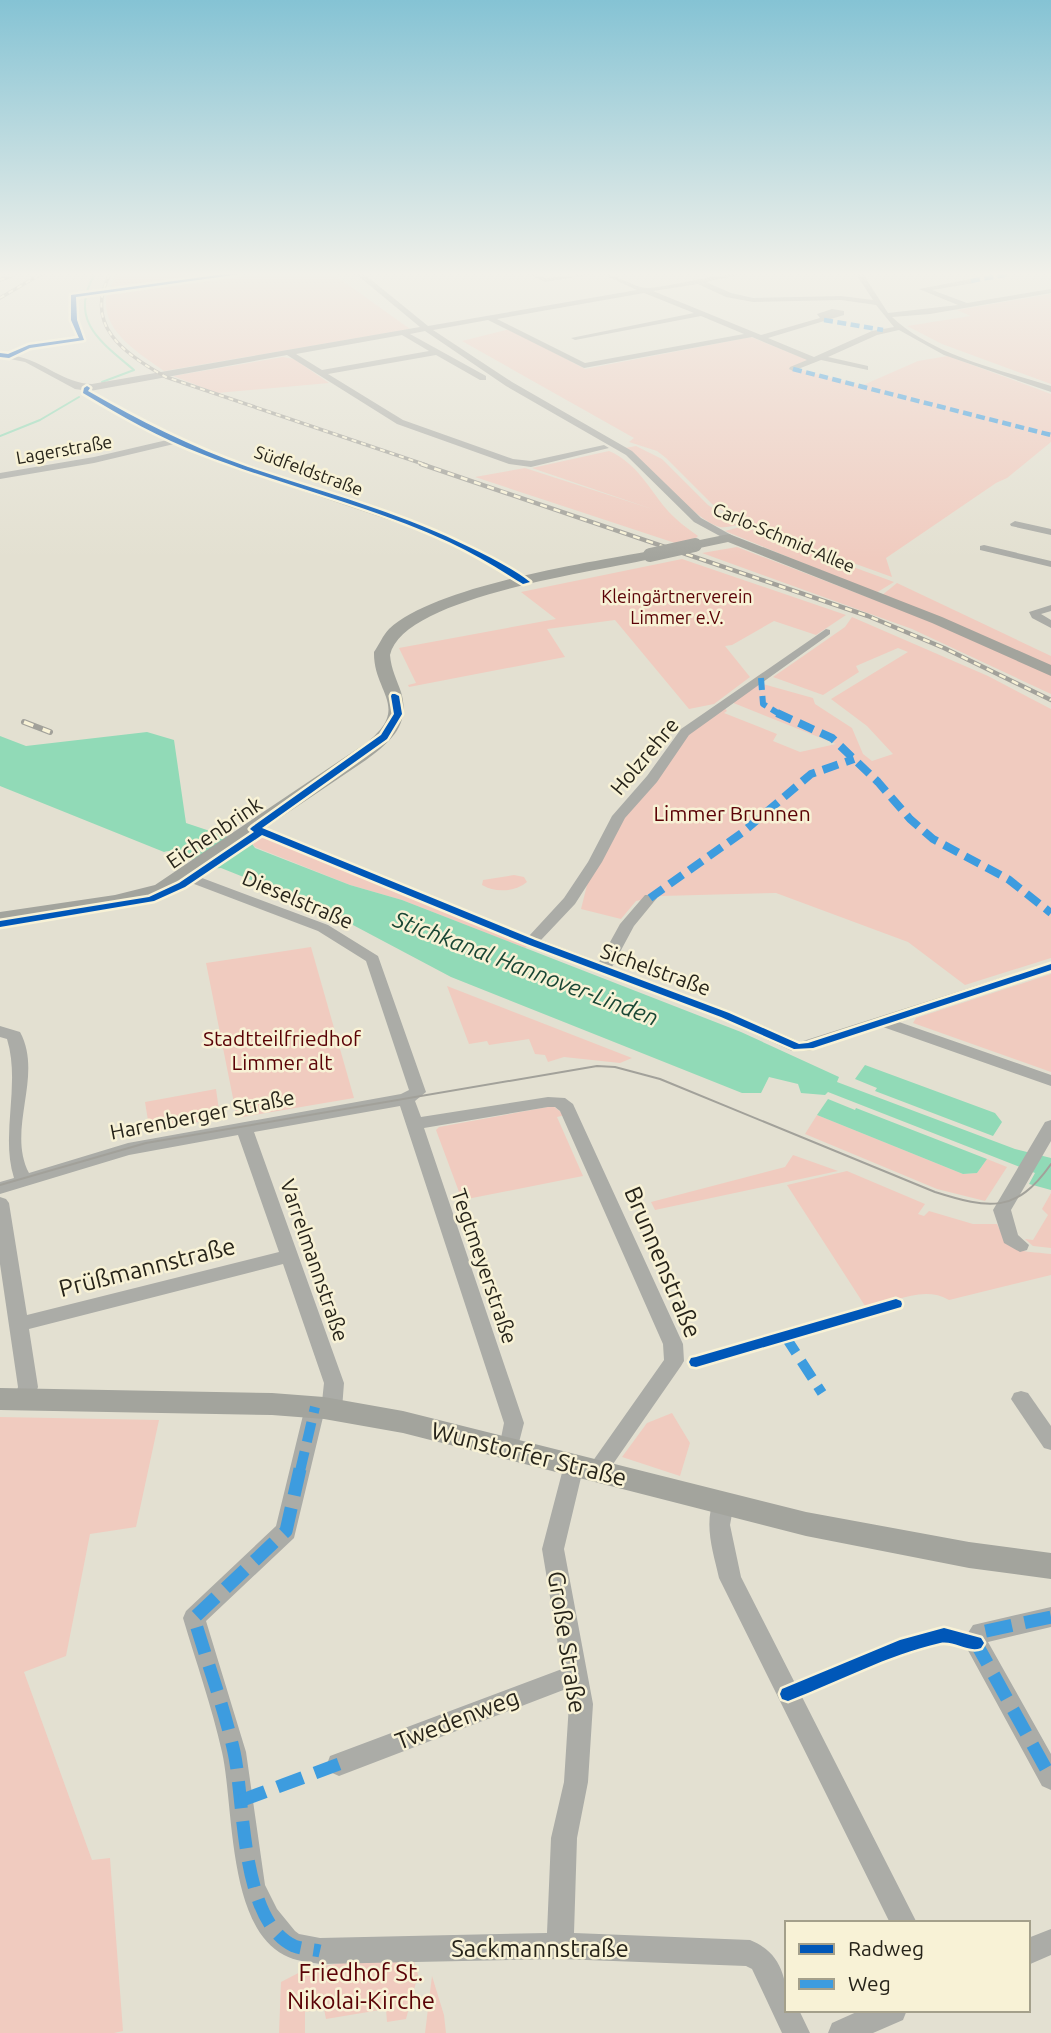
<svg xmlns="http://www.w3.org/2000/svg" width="1051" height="2033" font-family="Ubuntu,sans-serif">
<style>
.green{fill:#f0cbbf}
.water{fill:#91dab7}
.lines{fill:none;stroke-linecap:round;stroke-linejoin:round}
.stream{stroke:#91dab7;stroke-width:2}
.minor{fill:#abaca7;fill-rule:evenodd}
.major{fill:#a3a49d;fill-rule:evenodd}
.tram{stroke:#a2a19a;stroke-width:2}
.rail-far2-casing{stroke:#a2a19a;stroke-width:3.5}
.rail-far1-casing{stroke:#a2a19a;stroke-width:4.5}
.rail-casing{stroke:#a2a19a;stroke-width:6}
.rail-far2{stroke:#f8f2d6;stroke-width:2;stroke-dasharray:5;stroke-linecap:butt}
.rail-far1{stroke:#f8f2d6;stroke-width:2.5;stroke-dasharray:7;stroke-linecap:butt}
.rail{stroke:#f8f2d6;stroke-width:3.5;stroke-dasharray:10;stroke-linecap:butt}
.major-bridge{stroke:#a3a49d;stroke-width:14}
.quiet-far4{stroke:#3d9cdf;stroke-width:4.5;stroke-dasharray:9 4.5;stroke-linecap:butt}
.quiet-far3{stroke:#3d9cdf;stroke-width:6;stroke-dasharray:12 6;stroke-linecap:butt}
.quiet-far2{stroke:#3d9cdf;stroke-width:8;stroke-dasharray:16 8;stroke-linecap:butt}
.quiet-far1{stroke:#3d9cdf;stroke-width:10;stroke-dasharray:20 10;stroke-linecap:butt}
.quiet{stroke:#3d9cdf;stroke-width:13;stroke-dasharray:27 13;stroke-linecap:butt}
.cycleway-casing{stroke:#f8f2d6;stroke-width:5}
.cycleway{fill:#0057b8;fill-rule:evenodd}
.labels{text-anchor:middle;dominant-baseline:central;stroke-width:5;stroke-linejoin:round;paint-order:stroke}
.far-street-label{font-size:18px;fill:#27241a;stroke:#f8f2d6}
.far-park-label{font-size:18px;fill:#5a0206;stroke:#f8f2d6}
.street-label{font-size:21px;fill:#27241a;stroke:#f8f2d6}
.park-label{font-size:21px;fill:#5a0206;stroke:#f8f2d6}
.water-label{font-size:23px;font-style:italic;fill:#194634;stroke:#f8f2d6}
.near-street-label{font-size:24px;fill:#27241a;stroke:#f8f2d6}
.near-park-label{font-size:24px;fill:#5a0206;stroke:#f8f2d6}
</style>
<rect width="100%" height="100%" fill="#e3e0d1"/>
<g class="green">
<polygon points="118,274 205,274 207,277 108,291"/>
<path d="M252 274H333L410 329 164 371C138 352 99 330 107 293Z"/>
<polygon points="1051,294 1051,384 942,344 907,326 971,316 957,310"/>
<polygon points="510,329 585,369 751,337 808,360 793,368 861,386 918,361 948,356 1051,394 1051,442 1007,478 996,483 886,558 892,577 745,524 712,504 666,458 657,451 629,442 634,438 462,341"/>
<polygon points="283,357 294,359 329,383 217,393 173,376"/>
<path d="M636 446 662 459 708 505 737 525C731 526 726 528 720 527 695 521 650 466 625 448Z"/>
<path d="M609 451C637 463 649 489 668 511 676 520 687 528 698 536L696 538 675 543 475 477 525 468 652 509 532 468Z"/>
<polygon points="740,527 744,527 894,582 876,593 725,531"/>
<polygon points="737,547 945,627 1051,674 1051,694 912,629 702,553"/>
<polygon points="682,559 846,615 816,635 774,621 732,645 725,646 750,677 714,704 689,709 615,620 547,629 565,657 409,687 408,685 416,683 399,648 556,619 521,592"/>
<polygon points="897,583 1051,656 1051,669 881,596"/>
<polygon points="852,617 988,676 1051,709 1051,958 965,985 908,942 776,893 661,896 636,901 621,919 581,909 589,877 620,819 684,738 724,707 727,711 724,713 777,734 773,741 800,752 836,744 731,702 759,683 813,698 815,704 852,728 863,754 872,761 893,754 867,726 831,699 908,652 898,648 856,666 859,672 823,695 773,677 845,627"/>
<polygon points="263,832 531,942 525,948 402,900 350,885 255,847 250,841"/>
<path d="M514 875 524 877 527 882C515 892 495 893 482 885L483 880Z"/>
<polygon points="311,947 354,1098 237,1118 206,963"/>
<polygon points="1051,974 1051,1072 913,1023 916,1018"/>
<polygon points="447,986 632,1058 620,1063 564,1057 548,1062 545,1055 535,1054 529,1039 489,1045 487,1041 469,1044"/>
<polygon points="216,1089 220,1117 150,1133 145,1102"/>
<polygon points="553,1106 565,1115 557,1117 583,1176 462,1200 436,1130 439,1127"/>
<polygon points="817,1115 963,1174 977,1173 987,1159 1007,1167 985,1201 937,1189 805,1134"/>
<polygon points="793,1155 838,1171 655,1210 651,1202 785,1167"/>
<path d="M847 1171 925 1204 918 1214 924 1216 929 1211 973 1224H997C1011 1255 1020 1250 1051 1254V1275L949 1300C924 1285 893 1302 867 1309L787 1185Z"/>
<polygon points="1051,1193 1051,1248 1033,1246 1025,1239 1033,1240 1048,1215 1042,1209"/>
<polygon points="672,1413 690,1443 680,1476 622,1457 647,1423"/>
<polygon points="0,1417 159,1420 136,1527 90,1534 66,1656 24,1672 92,1860 110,1858 123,2031 114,2033 0,2033"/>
<polygon points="363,1959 414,1961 418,1975 406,2019 387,2022 386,2009 326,2019 324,2009 305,2012 305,2033 279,2033 281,1982 306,1969"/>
<polygon points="432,1976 444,2015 446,2033 425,2033"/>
</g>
<g class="water">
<path d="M147 732 174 740 186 823 228 837 250 841 255 848 350 885 402 900 741 1032 839 1077 837 1082 1015 1149 1051 1158V1190L1029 1184 1035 1173 828 1092 825 1095 801 1093 798 1084 769 1077 761 1093H742L451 977 319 907 221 868C196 871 181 846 164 852L0 786V736L26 746Z"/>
<polygon points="865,1065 995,1113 1002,1122 993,1136 875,1091 877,1088 855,1079"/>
<polygon points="828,1099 855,1110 856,1108 987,1159 977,1173 963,1174 817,1115"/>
</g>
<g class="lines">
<g class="stream">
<path d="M95 274C67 320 102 343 134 370L102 382"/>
<polyline points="0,436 40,420 79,397"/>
</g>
<g class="minor">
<path d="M356 274H364L428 326 637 290 602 274C619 274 634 289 649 288 681 285 711 274 743 274L706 282 731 293 753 298 841 296 873 300 856 274H863L888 313 958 305 919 289 971 279 974 283 932 290 967 303 1051 289V293L930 314 892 317C934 356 998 369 1051 386V392L944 355 899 330 877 335 828 357 868 366V370L821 360 793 371 789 369 790 367 807 360 752 337 584 368 488 320 433 330 512 382 632 451 701 518 733 536V540L729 541 694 522 626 455 506 386 425 331 410 334 486 376V380H480L436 355 328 374 403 420 513 459 531 461 604 445 609 448 531 467 509 464 397 424 287 355 90 391C128 414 167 436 209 452 321 494 425 517 530 580V584L526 585 447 542 407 526 241 470 174 444 94 463 0 479V473L94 457 167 440 82 394V390L75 389 25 362 0 357V353L7 354 29 345 77 337 70 320V294L77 296 78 320 85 341 31 349 16 356C43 361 65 384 92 384L420 327ZM698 284 726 297 753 302 841 300 876 305 894 327 872 331 814 357 768 338 844 315V311L832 309 817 314 820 318 761 335 653 291ZM644 293 694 313 571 338 575 340 701 316 744 334 585 363 497 319ZM402 335 429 351 322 370 296 354Z"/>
<polygon points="529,274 546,278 593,274 545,282"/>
<polygon points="1015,521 1051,529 1051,535 1011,526 1010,524"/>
<polygon points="984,545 1051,561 1051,567 980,550 980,546"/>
<polygon points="1051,605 1051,611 1041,614 1051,620 1051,628 1032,618 1029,612"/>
<polygon points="826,629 830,630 830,634 689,735 657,782 625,818 602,862 575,904 541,940 599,962 620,924 645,895 655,895 657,898 634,926 612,967 731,1012 800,1042 1051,962 1051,972 899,1022 1051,1075 1051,1086 883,1027 809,1051 792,1051 719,1018 526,945 248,829 250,826 260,826 529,936 564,898 588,862 612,816 647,776 681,729"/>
<path d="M186 872 328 925 378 956 426 1092 415 1101 421 1117 548 1097 565 1098 573 1104 683 1344 684 1361 681 1366 604 1477 597 1480 590 1477 586 1471 590 1465 664 1360 663 1344 560 1111 555 1107H548L424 1128 524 1423 516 1454 509 1456 502 1454 499 1448 504 1423 400 1106 254 1132 344 1383 342 1409 339 1415 332 1417 324 1413 294 1538 206 1621 246 1752 265 1885 277 1909 295 1931 299 1934 320 1938 547 1933 551 1838 564 1782 569 1704 566 1689 339 1776 330 1772 327 1764 330 1756 562 1669 542 1549 564 1465 567 1459 574 1456 581 1459 584 1465 564 1549 593 1704 588 1782 577 1838 574 1933 750 1940C782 1953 787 1979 787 2010H799L810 2033H782L752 1969 746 1966 560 1959 320 1964C308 1962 295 1961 284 1955 227 1925 234 1806 222 1752 212 1707 196 1662 183 1618L186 1611 276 1526 305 1407 308 1401 315 1399 322 1402 324 1383 283 1264 29 1329 38 1387 31 1406 24 1408 17 1406 14 1400 18 1387 0 1264V1197L6 1199 9 1203 27 1315 279 1252 238 1135 129 1155 0 1194V1182L14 1178C0 1134 21 1085 7 1039L0 1037V1026L20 1032C44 1076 6 1129 29 1173L128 1143 401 1094 409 1090 366 961 318 931 181 879 179 876 181 873Z"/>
<polygon points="1051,1120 1051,1141 1011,1210 1018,1235 1029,1245 1027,1250 1020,1252 1004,1243 993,1210 1045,1122"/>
<polygon points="1021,1391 1028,1393 1051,1426 1051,1450 1044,1448 1011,1399 1014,1393"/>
<path d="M723 1494 731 1497 734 1503 730 1525 741 1577 917 1923H890L719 1578C713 1551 703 1523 715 1497Z"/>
<polygon points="1051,1607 1051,1627 988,1642 1051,1754 1051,1790 1042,1786 964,1643 966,1636 973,1625"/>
<polygon points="1051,1929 1051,1955 1028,1965 1028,1938"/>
<polygon points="861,2010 907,2010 903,2020 873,2033 828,2033 832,2023"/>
</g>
<g class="major">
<polygon points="729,534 942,617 1051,665 1051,676 932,623 728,542 695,549 688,545 690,542"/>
<path d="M650 551 655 552V558C601 571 403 596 390 655 391 669 397 680 401 692 411 725 390 742 366 760L169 893 116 907 0 924V912L115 895 155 885 366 743C412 707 373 693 374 652 379 645 383 635 389 629 435 586 586 563 650 551Z"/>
<polygon points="0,1388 272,1393 324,1397 403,1411 806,1512 969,1542 1051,1553 1051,1579 969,1568 806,1536 403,1433 324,1419 272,1415 0,1410"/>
</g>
<path class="tram" d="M0 1185 146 1143 597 1066 615 1067 660 1079 935 1192C989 1209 1016 1214 1051 1164"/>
<defs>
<g id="rail-far2">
<path d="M110 274C83 325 124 354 166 377L426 465"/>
<polyline points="0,280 16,274"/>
<polyline points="0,298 41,274"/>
</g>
<polyline id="rail-far1" points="421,464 868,616 944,648 1051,700"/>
<polyline id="rail" points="24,722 50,732"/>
</defs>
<use href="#rail-far2" class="rail-far2-casing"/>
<use href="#rail-far1" class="rail-far1-casing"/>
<use href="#rail" class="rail-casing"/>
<use href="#rail-far2" class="rail-far2"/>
<use href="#rail-far1" class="rail-far1"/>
<use href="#rail" class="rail"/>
<polyline class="major-bridge" points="650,555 695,545"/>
<g class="quiet-far4">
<polyline points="971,281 1010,274"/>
<polyline points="824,320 883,330"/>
<polyline points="793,369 1051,435"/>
</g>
<polyline class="quiet-far3" points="761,678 763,704 781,715"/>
<g class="quiet-far2">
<polyline points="777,713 832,738 878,782 910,819 933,839 1008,879 1051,913"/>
<polyline points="650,898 743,832 811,774 854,759"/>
</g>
<g class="quiet-far1">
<polyline points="785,1336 822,1393"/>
<polyline points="300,1471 315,1407"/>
</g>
<g class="quiet">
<path d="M300 1469 286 1531 194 1618C207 1662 224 1707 234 1752 245 1802 240 1921 294 1946 302 1949 311 1949 320 1951"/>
<polyline points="1051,1617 981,1632 976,1643 1051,1778"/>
<polyline points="240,1801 339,1764"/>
</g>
<defs>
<g id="cycleway">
<polygon points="225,274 241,274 76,297 77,320 84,340 30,348 9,358 0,357 0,353 8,354 29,345 79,338 71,320 71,295"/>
<path d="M87 386 90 388 88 391C140 421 191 447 248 467 322 492 399 512 469 547 490 557 512 568 530 582L523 584C499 569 475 554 449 542 369 505 283 486 202 454 160 438 121 416 83 393L84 388Z"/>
<polygon points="392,694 395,694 399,696 402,714 387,739 262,828 535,940 729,1013 799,1044 808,1043 1051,964 1051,970 813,1048 794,1049 721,1017 527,944 262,835 185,887 154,901 0,927 0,921 149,897 179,883 254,832 250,829 252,827 381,735 394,714 391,696"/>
<polygon points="896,1299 901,1301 902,1304 901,1307 696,1367 691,1366 689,1362 691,1358 696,1357"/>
<path d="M944 1628 981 1638 984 1643 981 1648C968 1653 954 1640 940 1643 887 1655 838 1682 788 1701L782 1699 780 1694 782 1689 900 1640Z"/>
</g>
</defs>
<use href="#cycleway" class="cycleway-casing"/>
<use href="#cycleway" class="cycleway"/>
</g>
<linearGradient id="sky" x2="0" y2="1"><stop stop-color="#85c3d4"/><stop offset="0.49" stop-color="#f2f1ea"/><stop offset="1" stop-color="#f2f1ea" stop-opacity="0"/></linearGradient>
<rect width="1051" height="559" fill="url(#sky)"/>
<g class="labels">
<g class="far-street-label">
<text transform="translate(64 449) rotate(-10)">Lagerstraße</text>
<text transform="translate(309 470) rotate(20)">Südfeldstraße</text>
<text transform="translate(784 537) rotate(23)">Carlo-Schmid-Allee</text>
</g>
<g class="far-park-label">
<text x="677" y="596">Kleingärtnerverein<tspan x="677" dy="21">Limmer e.V.</tspan></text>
</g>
<g class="street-label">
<text transform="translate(644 756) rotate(-50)">Holzrehre</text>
<text transform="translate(214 832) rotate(-34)">Eichenbrink</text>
<text transform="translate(298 899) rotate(23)">Dieselstraße</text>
<text transform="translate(656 969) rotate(20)">Sichelstraße</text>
<text transform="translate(202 1114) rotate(-11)">Harenberger Straße</text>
<text transform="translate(315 1260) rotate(71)">Varrelmannstraße</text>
<text transform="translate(485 1266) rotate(71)">Tegtmeyerstraße</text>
</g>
<g class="park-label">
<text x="732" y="813">Limmer Brunnen</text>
<text x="282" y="1038">Stadtteilfriedhof<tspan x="282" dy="24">Limmer alt</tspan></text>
</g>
<g class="water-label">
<text transform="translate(526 968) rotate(21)">Stichkanal Hannover-Linden</text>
</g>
<g class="near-street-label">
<text transform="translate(663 1262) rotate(67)">Brunnenstraße</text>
<text transform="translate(147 1267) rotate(-14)">Prüßmannstraße</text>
<text transform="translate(529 1454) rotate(14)">Wunstorfer Straße</text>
<text transform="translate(567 1642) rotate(81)">Große Straße</text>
<text transform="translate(457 1719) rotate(-21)">Twedenweg</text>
<text x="540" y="1948">Sackmannstraße</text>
</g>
<g class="near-park-label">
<text x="361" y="1972">Friedhof St.<tspan x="361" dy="28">Nikolai-Kirche</tspan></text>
</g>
</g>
<rect x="785" y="1921" width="245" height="91" fill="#f8f2d6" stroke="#a4a08b" stroke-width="2"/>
<rect x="799" y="1944" width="35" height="10" fill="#0057b8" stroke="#a4a08b" stroke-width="2"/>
<text x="848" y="1956" font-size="21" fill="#27241a">Radweg</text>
<rect x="799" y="1979" width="35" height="10" fill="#3d9cdf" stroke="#a4a08b" stroke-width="2"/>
<text x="848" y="1991" font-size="21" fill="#27241a">Weg</text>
</svg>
